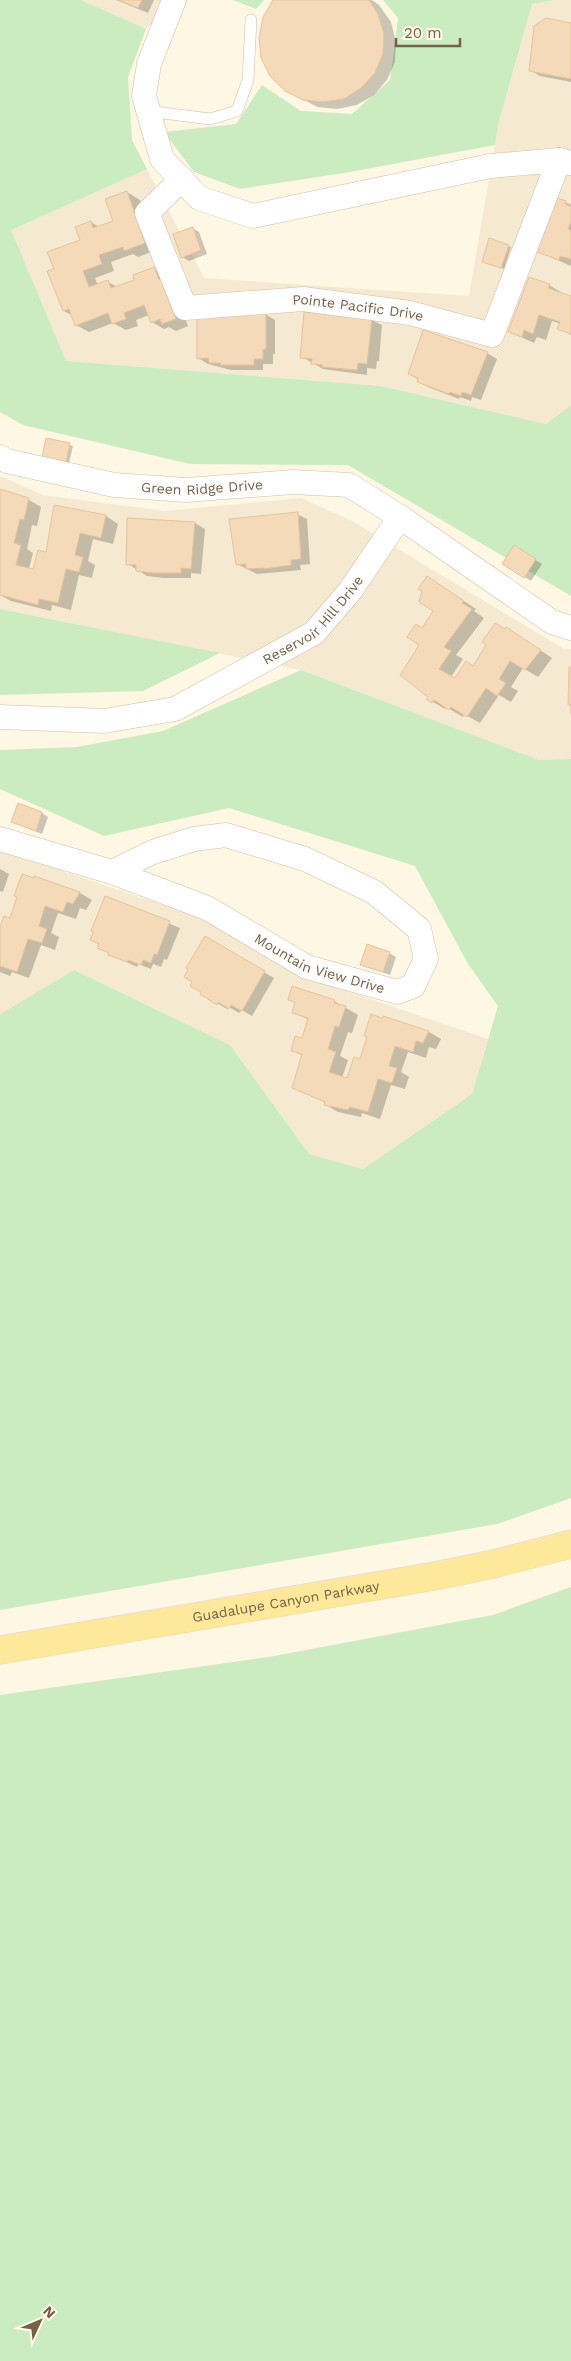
<svg xmlns="http://www.w3.org/2000/svg" width="571" height="2361" font-family="'Work Sans',sans-serif">
<style>
.residential{fill:#f5ead1}
.green{fill:#cbebc1}
.shadow{fill:#0003}
.building{fill:#f4dab9;stroke:#e7c399}
.lines{fill:none;stroke-linecap:round;stroke-linejoin:round}
.lane-casing{stroke:#cfbfa9;stroke-width:12}
.street-casing{stroke:#cfbfa9;stroke-width:25}
.primary-casing{stroke:#ded9d3;stroke-width:29}
.lane{stroke:#fff;stroke-width:11}
.street{stroke:#fff;stroke-width:24}
.primary{stroke:#fee899;stroke-width:28}
.labels{text-anchor:middle;dominant-baseline:central;stroke-width:4;stroke-linejoin:round;paint-order:stroke}
.street-label{font-size:14px;fill:#766048;stroke:#fffaea}
</style>
<rect width="100%" height="100%" fill="#fdf7e3"/>
<g class="residential">
<polygon points="81,0 179,0 146,29"/>
<polygon points="555,0 571,0 571,405 546,424 381,386 66,361 10,230 147,169 204,278 469,296 499,121 532,4"/>
<polygon points="0,476 43,495 164,511 301,498 352,521 564,649 571,649 571,759 539,760 301,670 0,609"/>
<polygon points="0,850 202,918 297,974 488,1039 472,1094 363,1169 309,1154 230,1045 74,970 0,1014"/>
</g>
<g class="green">
<polygon points="0,0 81,0 146,29 128,77 132,140 147,169 11,230 66,361 381,386 546,424 571,405 571,596 348,465 190,464 23,425 0,412"/>
<polygon points="233,0 264,0 256,9"/>
<polygon points="383,0 555,0 532,4 499,121 495,145 344,173 240,189 194,172 164,132 236,124 262,85 301,111 352,114 390,80 398,18"/>
<polygon points="0,609 220,653 143,691 0,695"/>
<polygon points="301,670 539,760 571,759 571,1498 497,1524 0,1610 0,1014 74,970 230,1045 309,1154 363,1169 472,1094 498,1006 468,964 415,866 229,808 104,836 0,789 0,750 77,747 163,731"/>
<polygon points="571,1587 571,2361 0,2361 0,1695 269,1657 493,1615"/>
</g>
<g class="shadow">
<polygon points="116,0 154,0 148,13"/>
<polygon points="274,0 372,0 379,5 391,22 396,42 395,62 387,80 374,95 357,105 337,109 317,107 299,97"/>
<polygon points="571,24 571,82 540,76 530,70"/>
<polygon points="127,192 140,200 157,250 138,257 133,254 111,262 114,271 95,278 98,286 108,282 118,287 136,280 154,269 167,276 174,288 188,326 176,331 169,327 164,329 152,322 149,315 136,320 138,326 126,330 113,323 89,332 76,325 73,316 64,311 55,270 81,240 91,222 99,227 114,221"/>
<polygon points="565,202 571,205 571,266 539,252"/>
<polygon points="192,228 199,232 207,254 189,261 182,257"/>
<polygon points="508,246 511,247 504,269 486,263"/>
<polygon points="549,285 571,298 571,335 559,328 561,324 552,321 546,340 537,337 534,343 510,332"/>
<polygon points="265,314 275,320 275,354 273,354 273,364 263,364 263,370 231,370 208,364 198,358"/>
<polygon points="372,320 382,325 379,361 377,361 376,369 367,368 367,375 323,369 302,357"/>
<polygon points="487,353 497,359 481,400 472,397 471,401 460,397 459,399 428,387 409,373"/>
<polygon points="47,439 73,446 69,463 47,458"/>
<polygon points="0,492 29,500 41,507 37,526 32,525 27,549 33,553 29,569 34,571 47,553 106,516 118,524 113,544 93,539 88,561 95,565 92,578 79,575 71,610 52,605 51,611 11,601 0,595"/>
<polygon points="297,514 307,519 310,564 300,565 301,570 257,574 237,564"/>
<polygon points="128,520 195,523 205,529 201,574 191,573 191,578 164,578 147,576 128,564"/>
<polygon points="514,547 542,564 531,581 503,563"/>
<polygon points="440,585 476,609 474,611 484,618 456,655 463,659 451,677 455,680 519,636 552,658 538,677 523,668 511,687 518,691 511,702 499,695 480,723 464,714 463,717 446,707 445,709 428,699 430,696 421,645 423,630 435,611"/>
<polygon points="42,813 48,817 42,834 13,822"/>
<polygon points="0,869 9,874 3,892 0,891"/>
<polygon points="35,878 80,893 92,900 86,910 80,908 76,919 58,913 51,933 59,937 55,950 41,945 29,978 12,972 10,976 0,972 0,931 11,920"/>
<polygon points="105,897 180,928 167,960 164,959 161,967 153,964 151,969 138,964 137,967 110,954"/>
<polygon points="206,937 274,978 252,1016 242,1010 239,1013 229,1007 227,1009 201,994 202,992 194,982 190,969"/>
<polygon points="389,953 396,957 390,975 361,964"/>
<polygon points="289,999 334,1001 358,1015 352,1033 348,1032 340,1056 348,1060 342,1078 348,1079 361,1060 384,1018 429,1032 441,1039 436,1049 429,1047 426,1058 408,1052 401,1072 409,1077 405,1089 391,1085 380,1119 362,1113 361,1117 338,1112 326,1105 326,1103 293,1087 303,1056 292,1050 303,1039 309,1020 293,1012 296,1003"/>
</g>
<g class="building">
<polygon points="118,0 142,0 138,8"/>
<polygon points="273,0 369,0 378,14 384,34 383,54 375,73 361,88 344,99 323,102 303,100 285,91 270,76 261,58 259,38 263,17"/>
<polygon points="546,18 571,23 571,79 529,71 534,26"/>
<polygon points="127,191 145,243 124,251 123,247 99,255 102,264 83,271 89,287 108,280 111,288 134,280 133,275 154,267 159,280 161,279 176,319 162,324 160,319 151,323 144,305 124,313 126,319 112,324 108,313 75,326 69,309 63,311 47,271 54,269 47,252 80,240 75,227 91,221 93,228 113,221 105,199"/>
<polygon points="552,196 566,201 565,204 571,207 571,221 568,229 571,230 571,259 560,256 559,260 537,252 541,240 538,239"/>
<polygon points="193,227 201,250 181,258 173,234"/>
<polygon points="489,238 509,245 501,268 482,262"/>
<polygon points="529,277 550,284 548,288 571,296 571,334 557,329 560,322 539,315 533,334 524,330 522,337 508,332"/>
<polygon points="197,312 266,313 266,349 263,349 263,359 254,359 254,365 220,365 221,363 209,363 208,358 197,359"/>
<polygon points="304,312 372,318 367,364 358,363 357,370 322,367 323,365 311,364 312,359 300,358"/>
<polygon points="423,330 488,352 471,395 462,392 461,396 450,392 449,394 417,382 418,378 408,374"/>
<polygon points="46,438 70,443 66,462 42,457"/>
<polygon points="0,489 29,498 24,520 20,519 14,543 21,545 16,565 33,569 38,550 46,552 54,505 106,515 101,538 80,533 75,555 83,557 79,572 66,569 58,603 39,599 38,605 0,595"/>
<polygon points="298,512 301,559 291,560 291,565 264,569 264,568 246,569 246,564 236,565 229,519"/>
<polygon points="127,518 195,522 191,569 181,568 181,573 153,573 136,571 136,565 126,565"/>
<polygon points="514,545 536,559 524,578 502,564"/>
<polygon points="427,576 464,601 462,603 472,609 444,647 451,651 439,669 455,678 466,661 473,666 486,645 482,642 495,623 505,629 506,627 541,650 525,670 510,661 499,679 506,683 497,696 486,688 467,717 451,707 449,710 434,700 432,703 426,699 428,697 400,675 419,645 407,637 416,624 422,628 433,611 419,602 422,591 418,589"/>
<polygon points="569,667 571,667 571,714 571,705 568,705"/>
<polygon points="18,803 42,812 36,831 11,822"/>
<polygon points="22,874 34,878 34,876 80,892 73,904 67,902 63,912 45,906 39,926 47,929 42,943 28,939 17,972 0,966 0,927 4,916 10,918 17,897 14,896"/>
<polygon points="105,896 170,921 157,955 154,954 151,963 143,960 141,965 128,960 127,962 108,955 109,953 97,948 99,944 90,940 93,932 91,931"/>
<polygon points="205,936 265,971 242,1011 231,1005 229,1009 218,1002 217,1005 200,994 201,992 190,986 192,982 184,977 188,970 186,968"/>
<polygon points="367,944 390,952 383,972 360,965"/>
<polygon points="292,986 335,1000 334,1003 346,1006 339,1027 335,1026 328,1049 336,1052 329,1072 347,1078 354,1057 360,1059 367,1037 364,1036 371,1014 382,1018 383,1016 429,1031 423,1043 416,1041 413,1052 395,1046 389,1066 397,1068 392,1083 378,1079 368,1112 350,1107 348,1110 324,1105 325,1102 292,1088 302,1054 291,1051 295,1036 302,1038 308,1018 292,1013 295,1002 288,1000"/>
</g>
<g class="lines">
<defs>
<polyline id="lane" points="147,111 210,119 237,111 248,80 251,20"/>
<g id="street">
<polyline points="174,0 149,64 144,96 162,159 199,198 253,216 490,166 559,160 571,163"/>
<path id="s1" d="M182 179 147 213 185 308 303 299 410 313 492 335 559 160"/>
<path id="s2" d="M0 457 7 461 114 485 186 490 293 482 349 485 400 517"/>
<path id="s3" d="M0 717 104 721 175 709 314 633 350 591 400 517 552 622 571 628"/>
<path id="s4" d="M0 839 112 872 207 908 307 967 397 992 413 986 426 959 419 929 374 892 305 859 226 835 194 839 153 852 112 872"/>
</g>
<g id="primary">
<path id="s5" d="M0 1650 440 1575 493 1564 571 1544"/>
</g>
</defs>
<use href="#lane" class="lane-casing"/>
<use href="#street" class="street-casing"/>
<use href="#primary" class="primary-casing"/>
<use href="#lane" class="lane"/>
<use href="#street" class="street"/>
<use href="#primary" class="primary"/>
</g>
<g class="labels">
<g class="street-label">
<text stroke="none"><textPath href="#s1" startOffset="325">Pointe Pacific Drive</textPath></text>
<text stroke="none"><textPath href="#s2" startOffset="206">Green Ridge Drive</textPath></text>
<text stroke="none"><textPath href="#s3" startOffset="342">Reservoir Hill Drive</textPath></text>
<text stroke="none"><textPath href="#s4" startOffset="345">Mountain View Drive</textPath></text>
<text stroke="none"><textPath href="#s5" startOffset="290">Guadalupe Canyon Parkway</textPath></text>
</g>
</g>
<g transform="translate(40 2321) rotate(46)" stroke="#fffaea" stroke-width="4" paint-order="stroke">
<path d="M0-4L9 19L0 12L-9 19Z" fill="#766048"/>
<text y="-8" font-size="14" font-weight="bold" text-anchor="middle" fill="#766048">N</text>
</g>
<path d="M396 38v8h64v-8" fill="none" stroke="#766048" stroke-width="2.5"/>
<text x="404" y="38" font-size="15" fill="#766048" stroke="#fffaea" stroke-width="4" paint-order="stroke">20 m</text>
</svg>
